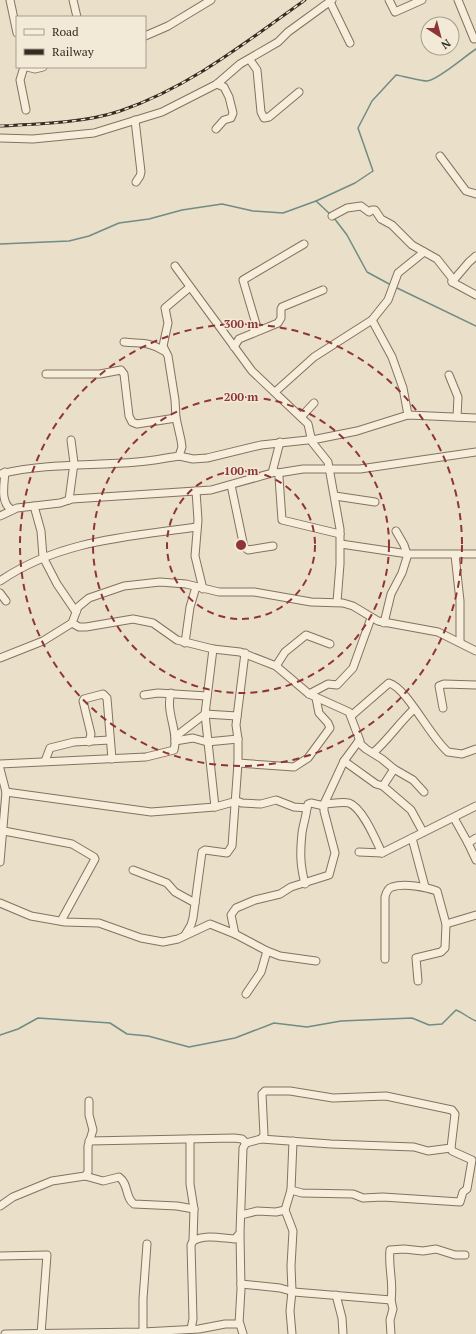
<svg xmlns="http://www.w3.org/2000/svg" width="476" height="1334" font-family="'PT Serif',serif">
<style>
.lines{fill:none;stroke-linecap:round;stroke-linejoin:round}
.stream{stroke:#708c85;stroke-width:1.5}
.minor-casing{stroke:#84725f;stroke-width:9}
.minor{stroke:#f6eddb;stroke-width:7}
.rail-casing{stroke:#362b21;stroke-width:3}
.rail{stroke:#f2ead7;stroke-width:1.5;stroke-dasharray:4.5;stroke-linecap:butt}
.ring{fill:none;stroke:#8e3537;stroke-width:2;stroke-dasharray:7 5}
.centre{fill:#8e3537;stroke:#f2ead7;stroke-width:2}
.ring-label{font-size:12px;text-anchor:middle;font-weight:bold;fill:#8e3537;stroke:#f2ead7;stroke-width:3;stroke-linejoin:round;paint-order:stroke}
</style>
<rect width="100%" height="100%" fill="#eadfc8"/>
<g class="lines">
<g class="stream">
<polyline points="316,201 331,215"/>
<polyline points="334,218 347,235 367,272 391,285"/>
<path d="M0 244 69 241 89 236 119 223 149 219 182 210 222 204 253 211 283 213 316 201 355 183 373 171 358 128 372 101 396 75C403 76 422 81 427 81 438 80 465 56 476 49"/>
<polyline points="395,287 476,326"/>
<path d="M0 1035 18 1029 38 1018 110 1023 127 1034 148 1036 189 1047 235 1038 274 1023 307 1027 341 1021 412 1018 429 1025 442 1024 456 1010C464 1013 468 1018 476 1021"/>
</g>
<defs>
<g id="minor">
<polyline points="10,0 17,33"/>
<polyline points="73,0 77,17"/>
<polyline points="389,0 395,12 422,0"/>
<polyline points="458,0 474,39"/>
<polyline points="330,2 350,43"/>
<polyline points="145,36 168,26 211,0"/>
<polyline points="250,60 257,70 261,112 264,118 269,117 299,92"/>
<polyline points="24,67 20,80 26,110"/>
<polyline points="27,67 35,69 43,67"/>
<polyline points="135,120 141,172 140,176 136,182"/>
<polyline points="216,129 224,120 231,118 233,113 229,97 224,87 217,84"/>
<polyline points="0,138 33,139 94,133 162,112 217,84 240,64 278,42 288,32 332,0"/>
<polyline points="440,156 466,191 476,194"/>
<polyline points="332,216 347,208 361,206 369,212 372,210 375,210 381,219 392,225 412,245 437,259 452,278 452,282 476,295"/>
<polyline points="175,266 252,371 308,424 312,442 328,462 340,529 340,564 337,602"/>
<polyline points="452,282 469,262 476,256"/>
<polyline points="372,320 392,357 403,388 408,415"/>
<polyline points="253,333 256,324 243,280 304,244"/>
<path d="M124 342C141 344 148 341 164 351"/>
<polyline points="234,347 239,339 278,323 281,318 281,309 282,307 323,290"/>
<polyline points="46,374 100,374 121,370 124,374 129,416 132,422 137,424 176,418"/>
<polyline points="449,375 458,397 457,417"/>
<polyline points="275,392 314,357 372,320 388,300 398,273 424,252"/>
<polyline points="301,417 314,403"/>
<polyline points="179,456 193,459 207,458 261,445 317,439 357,431 408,415 476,418"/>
<path d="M5 472C4 485 0 503 12 510"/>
<polyline points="274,472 278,473 279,477 282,520 340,534"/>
<polyline points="278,473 303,469 360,469 476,452"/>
<path d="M0 474C46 463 90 466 137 462 151 461 165 458 179 456L182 447 181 440 176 418 175 400 168 356 163 346 168 323 165 308 190 287"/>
<polyline points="231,485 244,547 248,550 273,546"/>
<polyline points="196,491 198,520 195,556 203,589"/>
<polyline points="335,496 375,502"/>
<polyline points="69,500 74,463 71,440"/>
<polyline points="34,506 41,531 43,557 57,584 76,612"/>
<polyline points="0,516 17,508 60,503 72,499 211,490 272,473 280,442"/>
<polyline points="396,531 404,545 407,554"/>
<polyline points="341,544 408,554 476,554"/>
<polyline points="455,555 460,601 460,642"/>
<path d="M0 581C60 540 127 537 197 527"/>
<polyline points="0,593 6,601"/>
<polyline points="72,623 79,627 86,627 133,619 153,623 177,640 213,649 240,652 276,666 309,694 349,712 360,741 358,742 366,749 382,759 394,769 413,780 424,792"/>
<polyline points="384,623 391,594 402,573 408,554"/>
<polyline points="185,643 190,607 196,587"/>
<polyline points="213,649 205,714 215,807"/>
<polyline points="0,658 43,641 72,623 78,607 89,598 124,586 160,582 186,584 219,592 254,592 311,602 343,603 353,606 378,621 438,632 476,651"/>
<polyline points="276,666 285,652 306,635 330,644"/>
<polyline points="309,694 328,684 337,685 353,668 371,618"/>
<polyline points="144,695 158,693 207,696"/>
<polyline points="443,708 439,686 444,684 476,685"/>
<path d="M351 716 389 683C407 688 430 737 448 752L462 754 476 749"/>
<polyline points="175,737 205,714 237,716"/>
<polyline points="175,741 193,738 207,742 238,739"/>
<polyline points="89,742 91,734 83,701 84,699 103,694 107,698 112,759"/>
<path d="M373 753C388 740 399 723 414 709"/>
<polyline points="45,761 50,748 74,742 110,740"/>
<polyline points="344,761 376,784 383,786"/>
<polyline points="238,763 294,767 308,758 330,728 328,723 319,713 316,698"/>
<path d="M0 764 146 757 174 750C179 731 165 712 171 693"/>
<polyline points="0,769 6,792 0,862"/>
<polyline points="394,769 383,786 411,810 423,832"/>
<polyline points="6,792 151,812 215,807 237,801 242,803 261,804 276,800 294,807 307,808"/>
<path d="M324 804C331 804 342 801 349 803 363 808 376 841 382 853"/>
<polyline points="454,818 468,843 476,838"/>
<polyline points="4,831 72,844 94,857 95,859 61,921"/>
<polyline points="412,838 425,887"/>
<polyline points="468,843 476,860"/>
<polyline points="359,852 382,853 476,806"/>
<polyline points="133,870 167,883 175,892 195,903"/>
<path d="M305 884C300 864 300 853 302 833 303 825 306 817 307 808L308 804 311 803 324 806"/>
<polyline points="0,903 31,916 65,922 99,923 141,938 163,942 178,939 210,924 235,934 231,915 236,908 255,900 280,894 291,887 329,875 335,853 324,811 324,804 344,761 358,742"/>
<polyline points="446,924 476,915"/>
<polyline points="235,934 267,951 280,956 316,961"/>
<polyline points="185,935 191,925 193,918 202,852 205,850 227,853 232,846 238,763 238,739 236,725 245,653"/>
<path d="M385 959V897C386 893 388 888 392 887 404 883 426 887 437 891L446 924 445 948 441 952 416 958 418 981"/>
<polyline points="246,994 261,972 267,951"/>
<polyline points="190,1139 190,1184 194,1209 193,1241"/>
<polyline points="261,1139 331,1144 414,1147 428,1151 451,1148"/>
<polyline points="89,1141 234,1138 242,1139 246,1143"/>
<path d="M85 1176 103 1181 119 1177C129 1184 125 1198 134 1204L177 1206 194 1209"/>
<polyline points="0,1206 13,1197 52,1181 85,1176 88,1172 88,1146 93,1130 89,1115 89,1101"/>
<polyline points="241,1215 257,1211 276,1212 285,1210"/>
<polyline points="0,1256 47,1255 41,1334"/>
<path d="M241 1284 280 1288 294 1292 391 1300C394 1282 388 1268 390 1250L404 1249 423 1251 436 1249 455 1255H465"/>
<polyline points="336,1295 342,1318 343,1334"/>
<polyline points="239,1324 241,1289 240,1234"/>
<path d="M191 1329 193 1319 191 1245 193 1241C205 1234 221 1238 235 1239L240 1233 243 1148 246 1143 261 1139 264 1135 262 1094 265 1091H290L333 1098 386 1096 452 1110 455 1114 451 1148 452 1151 472 1160 467 1189 463 1192 460 1202 383 1197 363 1198 353 1194 302 1193 291 1190"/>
<polyline points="143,1332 143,1299 147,1244"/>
<polyline points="5,1334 143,1332 199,1329 225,1324 240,1324 243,1334"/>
<polyline points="292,1334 290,1311 292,1291 291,1266 293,1231 285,1210 291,1190 293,1141"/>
<polyline points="391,1334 390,1320 393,1309 391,1300"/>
</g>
</defs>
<use href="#minor" class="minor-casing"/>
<use href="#minor" class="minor"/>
<defs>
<path id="rail" d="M0 126C39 124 84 123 120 111 190 87 246 42 305 0"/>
</defs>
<use href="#rail" class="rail-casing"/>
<use href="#rail" class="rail"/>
</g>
<g class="ring">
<circle cx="241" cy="545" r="74"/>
<circle cx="241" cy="545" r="148"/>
<circle cx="241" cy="545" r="221"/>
</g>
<circle cx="241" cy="545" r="6" class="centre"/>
<g class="ring-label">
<text x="241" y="328">300 m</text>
<text x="241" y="401">200 m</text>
<text x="241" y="475">100 m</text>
</g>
<rect x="16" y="16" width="130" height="52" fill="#f2ead7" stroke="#a79e8e"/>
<rect x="24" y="29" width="20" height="6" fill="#f6eddb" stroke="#a79e8e"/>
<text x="52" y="36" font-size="12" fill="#362b21">Road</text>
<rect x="24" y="49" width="20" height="6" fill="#362b21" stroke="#a79e8e"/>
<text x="52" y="56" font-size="12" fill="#362b21">Railway</text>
<g transform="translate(440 36) rotate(144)"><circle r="19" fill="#f2ead7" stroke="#a79e8e"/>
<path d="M0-3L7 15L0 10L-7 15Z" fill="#8e3537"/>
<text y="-6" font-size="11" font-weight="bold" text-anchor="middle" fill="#362b21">N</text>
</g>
</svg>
